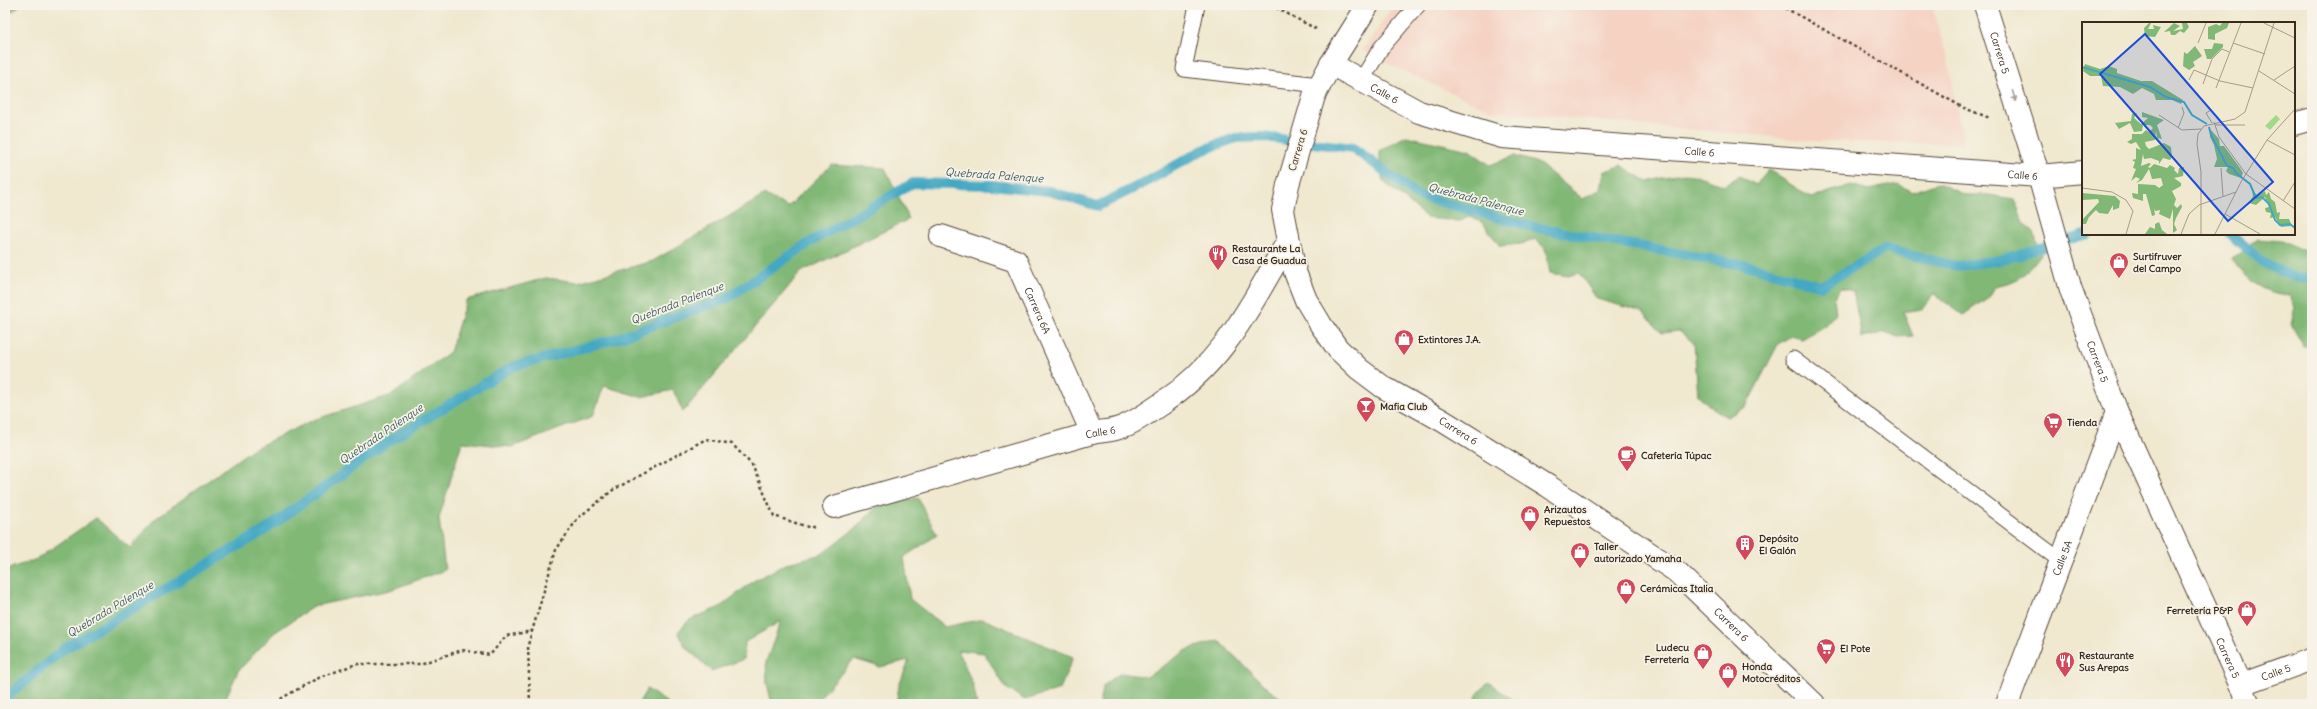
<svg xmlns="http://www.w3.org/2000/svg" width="2317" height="709" font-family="Delius,sans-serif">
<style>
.built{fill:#f5d2c2}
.forest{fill:#81b876;stroke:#5e714a}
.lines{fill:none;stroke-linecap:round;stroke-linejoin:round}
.stream{stroke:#43a8c3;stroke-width:10}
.lane-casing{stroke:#564639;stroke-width:17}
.street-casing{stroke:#564639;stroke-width:24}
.secondary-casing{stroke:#564639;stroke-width:24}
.path{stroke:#564639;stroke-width:2.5;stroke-dasharray:3 3;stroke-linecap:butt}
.lane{stroke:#fff;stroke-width:15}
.street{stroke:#fff;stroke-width:22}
.secondary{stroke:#fff;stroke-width:22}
.oneway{fill:#a79f9a}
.labels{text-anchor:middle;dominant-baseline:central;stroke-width:3.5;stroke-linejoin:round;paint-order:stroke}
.street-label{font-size:10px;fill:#3b2a1e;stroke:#f7f3e8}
.poi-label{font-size:10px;font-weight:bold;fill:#3b2a1e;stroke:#f7f3e8;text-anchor:start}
.water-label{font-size:11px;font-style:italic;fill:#3e5c60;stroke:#f7f3e8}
.inset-river{fill:none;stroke:#43a8c3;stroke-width:2}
.inset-road{fill:none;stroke:#a89c88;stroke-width:1}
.view{fill:#1d4ed8;fill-opacity:0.15;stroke:#1d4ed8;stroke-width:2}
.inset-edge{fill:none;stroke:#3b2a1e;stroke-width:2}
</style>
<rect width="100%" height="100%" fill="#f7f3e8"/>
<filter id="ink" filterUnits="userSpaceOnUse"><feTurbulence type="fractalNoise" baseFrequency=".025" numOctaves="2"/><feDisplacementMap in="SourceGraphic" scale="8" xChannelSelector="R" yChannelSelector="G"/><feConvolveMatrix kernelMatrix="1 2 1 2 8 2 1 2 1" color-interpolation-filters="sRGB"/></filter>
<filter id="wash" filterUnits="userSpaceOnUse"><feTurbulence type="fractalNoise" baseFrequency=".012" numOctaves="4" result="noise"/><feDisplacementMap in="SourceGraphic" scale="16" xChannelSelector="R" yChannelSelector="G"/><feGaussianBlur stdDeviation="0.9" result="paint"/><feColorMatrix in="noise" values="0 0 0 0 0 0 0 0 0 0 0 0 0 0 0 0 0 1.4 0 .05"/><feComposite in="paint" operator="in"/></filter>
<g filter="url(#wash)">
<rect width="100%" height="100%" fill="#f0e8cf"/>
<polygon class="built" points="1394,5 1932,5 1948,61 1964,144 1817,141 1492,111 1375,58 1363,50"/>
<g class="forest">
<polygon points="5,5 20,5 12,12 5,7"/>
<path d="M1406 136 1469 150 1490 165 1514 156 1538 163 1583 199 1601 189 1604 172 1621 165 1648 182C1684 171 1690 171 1724 186L1739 176 1756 185 1769 170 1811 198 1851 185 1868 190 1898 184 1912 192 1938 183 1965 195H1988L2014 199 2024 223 2034 233 2041 255C2024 277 2022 280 1995 286L1990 296 1963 315 1934 294 1922 309 1903 312 1913 336 1898 337 1885 332 1862 338 1853 291 1840 288 1834 299 1836 313 1824 326 1802 339 1791 336 1778 344 1746 407 1727 417 1711 407 1698 395 1694 343 1679 331 1662 333 1643 312 1597 299 1579 273 1568 276 1550 273 1545 248 1535 239 1521 244 1500 246 1483 223 1471 216 1460 221 1427 218 1383 181 1379 151Z"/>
<polygon points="831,165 885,168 909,219 801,272 683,412 673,390 641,397 604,386 593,416 512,447 462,442 439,518 445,570 390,590 314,606 274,633 238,671 223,704 5,704 5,570 37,559 96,518 130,548 155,519 251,450 313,420 392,395 450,352 466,300 546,278 578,282 653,261 765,195 788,207"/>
<path d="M2258 239 2281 241 2307 251 2312 250V345L2304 347 2291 324 2295 307 2290 295C2259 293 2251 282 2232 259Z"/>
<polygon points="918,498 937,535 904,557 910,599 945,627 983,619 1073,657 1060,689 1025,700 1006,688 984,653 958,650 973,685 977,704 896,704 899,686 909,660 880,667 854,659 814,704 772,704 767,683 766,662 781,621 745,642 744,659 711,671 685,646 678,632 689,620 720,607 755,580 788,563 822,554 857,527 877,506"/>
<polygon points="1218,640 1269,690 1290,704 1099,704 1103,686 1120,673 1147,677 1187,650"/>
<polygon points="1488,682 1519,704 1474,704 1477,695"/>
<polygon points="647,689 669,704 638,704"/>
</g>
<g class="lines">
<g class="stream">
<path d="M2230 234C2254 256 2278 278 2312 279"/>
<polyline points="5,698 64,649 264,531 387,442 512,367 615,339 728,298 807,244 913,183 992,185 1049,191 1098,206 1148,181 1201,151 1235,138 1264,137 1353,148 1418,196 1533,227 1753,267 1821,286 1885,249 1957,266 2000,260 2088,234"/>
</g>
</g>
</g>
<g filter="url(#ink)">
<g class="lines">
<defs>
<g id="lane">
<polyline points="1197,5 1184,69 1319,85"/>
<polyline points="1361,81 1381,48 1418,5"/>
<polyline points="1793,359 2061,561"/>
</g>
<g id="street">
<path id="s1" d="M1985 5 2039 176 2071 290 2117 412 2249 704"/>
<path id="s2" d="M1331 64 1419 112 1502 137 2039 176 2083 172"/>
<polyline points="2294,124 2312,119"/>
<path id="s3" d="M941 236 1016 261 1092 433"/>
<path id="s4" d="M834 507 1092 433C1102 431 1113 431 1122 427 1136 422 1149 412 1161 404 1227 359 1249 307 1288 241"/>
<path id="s5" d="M2240 685 2312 659"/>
<path id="s6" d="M2007 704 2117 412"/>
</g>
<g id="secondary">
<path id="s7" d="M1368 5 1331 64 1314 96 1288 185 1283 210 1295 272 1306 300 1321 325 1338 349 1359 369 1383 387 1443 421 1548 486 1676 571 1814 704"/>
</g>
</defs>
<use href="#lane" class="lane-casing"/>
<use href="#street" class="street-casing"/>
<use href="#secondary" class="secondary-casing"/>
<g class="path">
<polyline points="1271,5 1318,30"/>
<polyline points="1780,5 1964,108 1990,118"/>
<polyline points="277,704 282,698 316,679 356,664 420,664 462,650 490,655 506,636 532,631"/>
<polyline points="530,704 528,645 556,550 578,518 613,490 706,439 732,444 752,465 774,516 811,528 814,526"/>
</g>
<use href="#lane" class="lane"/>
<use href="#street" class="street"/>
<use href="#secondary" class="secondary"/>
</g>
<defs><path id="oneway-solid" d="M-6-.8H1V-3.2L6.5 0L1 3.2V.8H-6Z"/></defs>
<use class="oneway" href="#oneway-solid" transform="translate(2014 96) rotate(73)"/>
</g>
<defs>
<symbol id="restaurant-pin" viewBox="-11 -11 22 30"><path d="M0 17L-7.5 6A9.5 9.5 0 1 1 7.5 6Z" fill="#d1495b" stroke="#f7f3e8"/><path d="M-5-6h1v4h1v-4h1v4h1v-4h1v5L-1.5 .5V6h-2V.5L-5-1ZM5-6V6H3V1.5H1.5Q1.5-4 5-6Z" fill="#fff"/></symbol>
<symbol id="shop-pin" viewBox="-11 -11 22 30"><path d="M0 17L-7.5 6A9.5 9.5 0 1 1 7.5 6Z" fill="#d1495b" stroke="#f7f3e8"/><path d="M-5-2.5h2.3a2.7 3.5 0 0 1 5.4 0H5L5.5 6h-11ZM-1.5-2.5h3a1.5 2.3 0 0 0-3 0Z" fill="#fff"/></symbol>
<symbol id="bar-pin" viewBox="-11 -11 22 30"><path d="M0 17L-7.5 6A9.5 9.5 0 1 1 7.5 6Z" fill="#d1495b" stroke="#f7f3e8"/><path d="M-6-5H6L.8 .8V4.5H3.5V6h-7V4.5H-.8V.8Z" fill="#fff"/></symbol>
<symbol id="supermarket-pin" viewBox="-11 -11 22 30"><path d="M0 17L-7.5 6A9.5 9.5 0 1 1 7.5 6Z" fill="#d1495b" stroke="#f7f3e8"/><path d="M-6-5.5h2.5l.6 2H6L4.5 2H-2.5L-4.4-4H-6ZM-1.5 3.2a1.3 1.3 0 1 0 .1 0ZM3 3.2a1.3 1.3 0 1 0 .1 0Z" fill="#fff"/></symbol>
<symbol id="cafe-pin" viewBox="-11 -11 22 30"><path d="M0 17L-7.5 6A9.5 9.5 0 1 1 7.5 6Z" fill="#d1495b" stroke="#f7f3e8"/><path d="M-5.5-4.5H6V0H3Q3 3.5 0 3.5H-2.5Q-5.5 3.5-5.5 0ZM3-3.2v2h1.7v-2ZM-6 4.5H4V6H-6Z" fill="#fff"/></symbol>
<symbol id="building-pin" viewBox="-11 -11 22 30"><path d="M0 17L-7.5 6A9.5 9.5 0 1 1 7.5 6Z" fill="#d1495b" stroke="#f7f3e8"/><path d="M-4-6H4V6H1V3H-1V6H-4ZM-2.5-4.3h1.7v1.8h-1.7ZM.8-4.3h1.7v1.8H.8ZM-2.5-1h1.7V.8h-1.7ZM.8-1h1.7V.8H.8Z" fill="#fff"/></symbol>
</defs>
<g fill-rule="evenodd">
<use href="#restaurant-pin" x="1207" y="243" width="22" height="30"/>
<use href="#shop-pin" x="2108" y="251" width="22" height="30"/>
<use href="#shop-pin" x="1393" y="328" width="22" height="30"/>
<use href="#bar-pin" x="1355" y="395" width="22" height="30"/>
<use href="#supermarket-pin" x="2042" y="411" width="22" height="30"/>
<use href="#cafe-pin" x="1616" y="444" width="22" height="30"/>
<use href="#shop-pin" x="1519" y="504" width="22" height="30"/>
<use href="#building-pin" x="1734" y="533" width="22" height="30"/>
<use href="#shop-pin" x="1569" y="541" width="22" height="30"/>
<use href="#shop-pin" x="1615" y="577" width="22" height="30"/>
<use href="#shop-pin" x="2236" y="599" width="22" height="30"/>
<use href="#supermarket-pin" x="1815" y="637" width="22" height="30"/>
<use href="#shop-pin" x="1692" y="642" width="22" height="30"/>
<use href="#restaurant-pin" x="2054" y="650" width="22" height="30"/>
<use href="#shop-pin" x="1717" y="661" width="22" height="30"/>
</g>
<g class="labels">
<g class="street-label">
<text stroke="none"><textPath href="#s1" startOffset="50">Carrera 5</textPath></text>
<text stroke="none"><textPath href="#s2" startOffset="61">Calle 6</textPath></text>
<text transform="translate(1298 150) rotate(-73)">Carrera 6</text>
<text stroke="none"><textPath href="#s2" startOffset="385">Calle 6</textPath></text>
<text stroke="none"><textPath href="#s2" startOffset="709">Calle 6</textPath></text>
<text stroke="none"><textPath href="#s3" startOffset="133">Carrera 6A</textPath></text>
<text stroke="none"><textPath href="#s1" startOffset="374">Carrera 5</textPath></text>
<text stroke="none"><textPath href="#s7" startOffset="522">Carrera 6</textPath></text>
<text stroke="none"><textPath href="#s4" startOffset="277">Calle 6</textPath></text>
<text stroke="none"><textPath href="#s6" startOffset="156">Calle 5A</textPath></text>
<text stroke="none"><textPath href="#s7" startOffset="858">Carrera 6</textPath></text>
<text stroke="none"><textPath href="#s1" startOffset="698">Carrera 5</textPath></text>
<text stroke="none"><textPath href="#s5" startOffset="38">Calle 5</textPath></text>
</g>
<g class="poi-label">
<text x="1232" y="248">Restaurante La<tspan x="1232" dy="12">Casa de Guadua</tspan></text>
<text x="2133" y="256">Surtifruver<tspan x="2133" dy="12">del Campo</tspan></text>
<text x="1418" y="339">Extintores J.A.</text>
<text x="1380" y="406">Mafia Club</text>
<text x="2067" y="422">Tienda</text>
<text x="1641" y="455">Cafetería Túpac</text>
<text x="1544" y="509">Arizautos<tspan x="1544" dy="12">Repuestos</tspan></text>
<text x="1759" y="538">Depósito<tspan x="1759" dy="12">El Galón</tspan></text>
<text x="1594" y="546">Taller<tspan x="1594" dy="12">autorizado Yamaha</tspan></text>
<text x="1640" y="588">Cerámicas Italia</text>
<text x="2233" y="610" text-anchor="end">Ferretería P&amp;P</text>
<text x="1689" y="647" text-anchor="end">Ludecu<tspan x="1689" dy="12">Ferretería</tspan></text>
<text x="1840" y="648">El Pote</text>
<text x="2079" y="655">Restaurante<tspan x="2079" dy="12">Sus Arepas</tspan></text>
<text x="1742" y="666">Honda<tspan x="1742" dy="12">Motocréditos</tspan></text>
</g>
<g class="water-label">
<text transform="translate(994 175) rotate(4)">Quebrada Palenque</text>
<text transform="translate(1476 199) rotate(15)">Quebrada Palenque</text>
<text transform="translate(677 303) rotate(-21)">Quebrada Palenque</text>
<text transform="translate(381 434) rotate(-34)">Quebrada Palenque</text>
<text transform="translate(110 609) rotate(-31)">Quebrada Palenque</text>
</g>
</g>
<g transform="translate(2082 22)">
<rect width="213" height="213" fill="#f0e8cf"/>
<path d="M194 93 198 97 188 108 183 104Z" fill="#a2d88a"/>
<path d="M67 1H69L66 7H72L71 3 79 5 73 15 63 14 62 6ZM92 1 98 4 91 9 101 7 100 1H105L107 5 102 11 98 9 93 13H89L88 9 82 10ZM140 1H147L145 6 133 12V18L126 17V5L134 2 138 4ZM132 21 141 22V25L129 37H125L122 27H130ZM113 24 120 34 111 40 113 44 107 48 101 44 102 30 105 32ZM3 42 18 47 27 44 35 47V51L59 59H70L101 78 99 82 90 78H74L72 72 60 66 51 72 38 65 21 64 19 54H8L1 49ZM60 90 82 98 75 103 80 117 75 116 74 109 73 118 63 120 64 124 67 127 82 121 89 125 90 135 88 138 81 136 77 142V139L69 136 62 137 61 132 59 144 67 141 69 142 66 145 68 146 72 142 85 146 88 143 93 146 92 148 96 152 97 146 102 145 101 154 92 156 99 161V164L90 169 94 177 92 183 95 186 99 182 100 185 94 196 92 202 95 208 91 211V187L88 197 77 192 78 188 73 189 72 186 73 193 70 194 64 172H61V179L51 176 50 171 56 172V162L73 163 77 166 81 163 79 156 70 157 67 147 60 158 54 161 58 157 54 155 49 159 54 147 51 146 53 140 50 138 54 137V126L59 128 54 120 49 122 45 120 50 117V112H60L64 108 67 110 71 106 68 103H61L60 109 52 110 48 101 37 107 33 101 49 99 50 92 55 91 52 96 59 102 66 96 60 95ZM129 108 137 117 138 124H142L158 146 161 151 159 156 147 152 144 149 146 145H132L135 137 132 123 128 115ZM170 168 175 173 183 169 184 173 187 170 189 177 193 180 195 191 198 190 197 197H207L210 204 199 205 193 195 188 196 189 191 184 190 183 186 187 185 183 175 174 183 167 181 171 174ZM0 171 33 174 38 179 37 186 31 188V183L26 192 17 191 14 188 7 195 4 202H0V198L17 180 16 177 1 178ZM77 200 80 208 85 212H63L68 205 73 207V202Z" fill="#81b876"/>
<path class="inset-river" d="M0 45 68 65 84 75 102 80 110 93 125 102M127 105 129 113 145 144 151 146 154 151 168 162 174 176 180 175 187 182 193 198 198 203 208 202 213 206"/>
<path class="inset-road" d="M182 1 213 16M116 21 124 1M151 21 183 32M177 49 213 72M107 58 112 48 138 59 171 66M192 58 213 44M121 62 130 37 140 27 147 30M134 66 159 1M129 88 124 91 130 101M77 93 100 108 119 107M132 100 137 115 164 152 213 187M133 103H163M96 106 102 91 100 85M185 118 213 133M139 146 141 174M0 166 30 170 44 178 51 189 44 212M201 179 213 160M143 192 178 212M99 212 107 192 117 183 154 170M119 212V150L115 122 116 112 122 104 153 97 163 90 192 1M133 212 159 160 185 118 213 87"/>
<path class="view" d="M63 12 191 160 146 199 18 52Z"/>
<rect width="213" height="213" class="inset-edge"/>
</g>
<rect width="2317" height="709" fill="none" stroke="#f7f3e8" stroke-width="20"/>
</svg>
